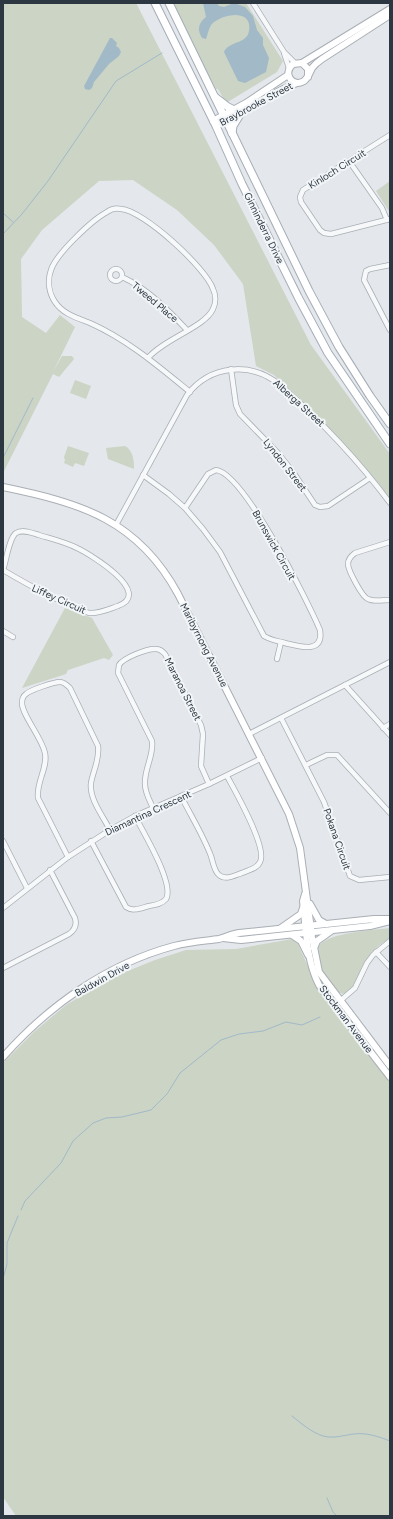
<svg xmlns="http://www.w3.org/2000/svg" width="393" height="1519" font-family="Figtree,sans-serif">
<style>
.green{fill:#cbd4c5}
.water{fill:#a2b9c8}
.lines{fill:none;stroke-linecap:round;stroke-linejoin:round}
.stream{stroke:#a2b9c8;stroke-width:1}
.street-casing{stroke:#a9afb5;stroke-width:6}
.secondary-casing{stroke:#a9afb5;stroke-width:8}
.primary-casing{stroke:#a4adb6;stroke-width:9}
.street{stroke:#f6f8f9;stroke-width:4.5}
.secondary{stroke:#fff;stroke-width:6}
.primary{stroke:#fff;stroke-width:7}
.labels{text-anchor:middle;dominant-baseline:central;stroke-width:4;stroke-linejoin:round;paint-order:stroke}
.street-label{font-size:10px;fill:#2c3742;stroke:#f3f6f8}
</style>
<rect width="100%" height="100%" fill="#e4e7eb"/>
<g class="green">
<polygon points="3,3 136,3 311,345 390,454 390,501 381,489 281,382 274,375 256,366 243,284 214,245 177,210 133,180 99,181 42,230 21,259 22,317 46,333 60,315 75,327 53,372 62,356 72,356 74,359 59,377 53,374 3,473"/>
<polygon points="172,3 246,3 283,61 277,72 226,103 218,89 216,89 191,42"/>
<polygon points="390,181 390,213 376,191"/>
<polygon points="75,380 91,386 86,399 70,393"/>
<polygon points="68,446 89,453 84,466 75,463 73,467 64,463 65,460 64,457"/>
<path d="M125 446C133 450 134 461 134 469L108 459 106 448Z"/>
<polygon points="65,608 92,618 113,655 109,660 104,658 68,670 66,674 22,688"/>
<path d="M390 928V939C380 943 371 952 365 961 358 971 350 1009 334 987 331 983 327 979 324 974 321 967 319 956 318 947 328 932 373 930 390 928Z"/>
<polygon points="292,939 297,942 316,984 390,1083 390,1516 16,1516 3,1497 3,1063 35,1031 66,1005 113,977 155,960 186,950 236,949"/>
</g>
<g class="water">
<path d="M203 3H217L219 6 224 7 234 3 245 7 253 16 257 30 263 38V45L269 58 266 72 245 83 238 81 224 52C229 41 247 44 249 31 253 8 222 14 212 24 209 27 208 34 206 39L202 38C197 30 198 23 206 17Z"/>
<polygon points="110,38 112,38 117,43 116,46 119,48 121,52 119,56 109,64 94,82 92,88 89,90 85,89 84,86"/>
</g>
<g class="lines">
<g class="stream">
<polyline points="3,213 13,222"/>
<polyline points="3,234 22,214 48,181 116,81 162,53"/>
<polyline points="3,458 33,398"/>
<polyline points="21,1210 25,1201 61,1163 73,1141 93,1123 106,1118 122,1117 151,1110 167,1094 180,1073 221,1040 239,1034 263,1031 286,1022 302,1025 320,1017"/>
<polyline points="3,1279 7,1264 7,1243 18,1216"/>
<path d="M292 1416C302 1424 311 1432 323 1436 334 1439 344 1435 354 1434 365 1432 380 1437 390 1441"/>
<polyline points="327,1498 333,1512 337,1516"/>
</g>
<defs>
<g id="street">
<polyline points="253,3 284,52 295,63"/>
<polyline points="284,53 289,68"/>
<polyline points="390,135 303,190 300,197 301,202 320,230 324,233 331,234 390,219"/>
<polyline points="349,161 382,208 387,220"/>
<polyline points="390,265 370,269 366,271 364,280 390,330"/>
<circle cx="116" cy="275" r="6"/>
<path d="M122 277C147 288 168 310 187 330"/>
<path d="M148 358C164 339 205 327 213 309 216 303 216 295 213 289 206 268 143 210 121 209 116 208 111 209 107 212 92 220 56 254 51 270 47 281 49 293 55 302 63 314 77 318 90 323 128 340 158 366 190 392"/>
<polyline points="231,369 236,405 240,414 278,453 293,472 315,505 320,507 328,506 370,478"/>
<path d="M143 475 169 494 185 508 208 474 216 470C244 473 308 602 320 630 324 655 298 646 285 643 278 641 270 640 264 636L220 552 203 529 185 508"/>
<path d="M116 525 187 395C210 365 251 361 280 385 321 421 358 460 390 503"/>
<path d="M390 542 355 553C351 556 348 559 348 564 348 570 362 597 368 599 374 602 383 600 390 600"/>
<path d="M3 570C30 586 59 602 89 613 99 614 109 609 118 606 154 593 90 554 77 548 65 542 52 539 39 535 32 533 23 529 16 533 9 538 6 562 3 570"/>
<polyline points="3,631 13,637"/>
<polyline points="277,659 281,642"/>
<polyline points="345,685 390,735"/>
<polyline points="281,718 324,802 350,876 359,880 390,877"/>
<polyline points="383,728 390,724"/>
<polyline points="249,734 390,662"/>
<polyline points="306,765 327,755 337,755 390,813"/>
<path d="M181 796C191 816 203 835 211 856 213 862 214 871 219 875 226 881 235 875 242 873 248 870 257 869 260 862 268 848 235 791 227 776"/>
<path d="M153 808C150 801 145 793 145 784 144 769 154 756 152 741L118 673 119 665C123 658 148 648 156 649 160 649 162 651 165 654L201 725 203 734 201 766 209 784"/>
<polyline points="3,841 27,888"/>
<path d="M91 841 126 907C133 912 141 908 149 906 155 905 162 904 166 899 175 884 143 832 135 816"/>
<path d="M68 857 38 798C36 782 48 768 45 753 42 738 22 715 22 703 22 699 23 696 26 694 30 690 54 682 60 682 64 682 67 685 70 688L98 746C100 759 93 771 91 783 89 799 103 816 110 830"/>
<polyline points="3,908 68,857 110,830 135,816 209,784 262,758"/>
<polyline points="376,952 390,967"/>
<path d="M3 968 69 934C75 930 77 925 75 918L50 870"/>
<polyline points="340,1001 355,988 367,963 373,955 390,941"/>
</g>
<g id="secondary">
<polyline points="302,63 390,9"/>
<path d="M308 77V69L302 63 293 64C282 74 293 88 304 81 308 78 310 72 312 68 315 64 319 61 322 59L390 15"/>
<polyline points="213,121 246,103 288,75"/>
<path d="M216 126C243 112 269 94 297 83"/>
<path d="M3 487C81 503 138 520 178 594L289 814 300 848 312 937 319 972 390 1066"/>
<path d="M305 894 303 901C306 929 306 959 319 985L390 1077"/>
<polyline points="310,904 319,920 326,924"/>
<polyline points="281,928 301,914 303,908"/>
<polyline points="292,935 301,941 308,955"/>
<polyline points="223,938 241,940 370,926 390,921"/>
<polyline points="314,948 317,941 331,931"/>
<path d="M3 1057C48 1006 107 964 174 946 189 942 204 941 219 939 226 937 232 934 239 933L374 919H390"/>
</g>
<g id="primary">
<polyline points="155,3 216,126 242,184 298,297 328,353 390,444"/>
<polyline points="169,3 309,291 339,347 370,396 390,424"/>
<polyline points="215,97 228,107 234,110"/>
<polyline points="232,133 233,126 241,113"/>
</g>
</defs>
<use href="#street" class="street-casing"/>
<use href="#secondary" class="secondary-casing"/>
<use href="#primary" class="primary-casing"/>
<use href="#street" class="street"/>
<use href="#secondary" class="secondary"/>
<use href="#primary" class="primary"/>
</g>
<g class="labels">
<g class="street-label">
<text transform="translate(256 104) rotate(-28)">Braybrooke Street</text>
<text transform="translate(337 169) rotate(-32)">Kinloch Circuit</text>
<text transform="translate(264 228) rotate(64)">Ginninderra Drive</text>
<text transform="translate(155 302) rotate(40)">Tweed Place</text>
<text transform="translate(299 403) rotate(42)">Alberga Street</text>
<text transform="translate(285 465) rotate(52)">Lyndon Street</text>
<text transform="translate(274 545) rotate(61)">Brunswick Circuit</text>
<text transform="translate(59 599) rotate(24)">Liffey Circuit</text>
<text transform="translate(204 645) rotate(63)">Maribyrnong Avenue</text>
<text transform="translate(183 689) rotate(63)">Maranoa Street</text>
<text transform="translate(148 813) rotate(-25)">Diamantina Crescent</text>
<text transform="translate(337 839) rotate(71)">Pokana Circuit</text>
<text transform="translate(102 979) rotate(-29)">Baldwin Drive</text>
<text transform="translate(346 1019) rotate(53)">Stockman Avenue</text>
</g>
</g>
<rect width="393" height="1519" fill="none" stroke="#2c3742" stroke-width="8"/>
</svg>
